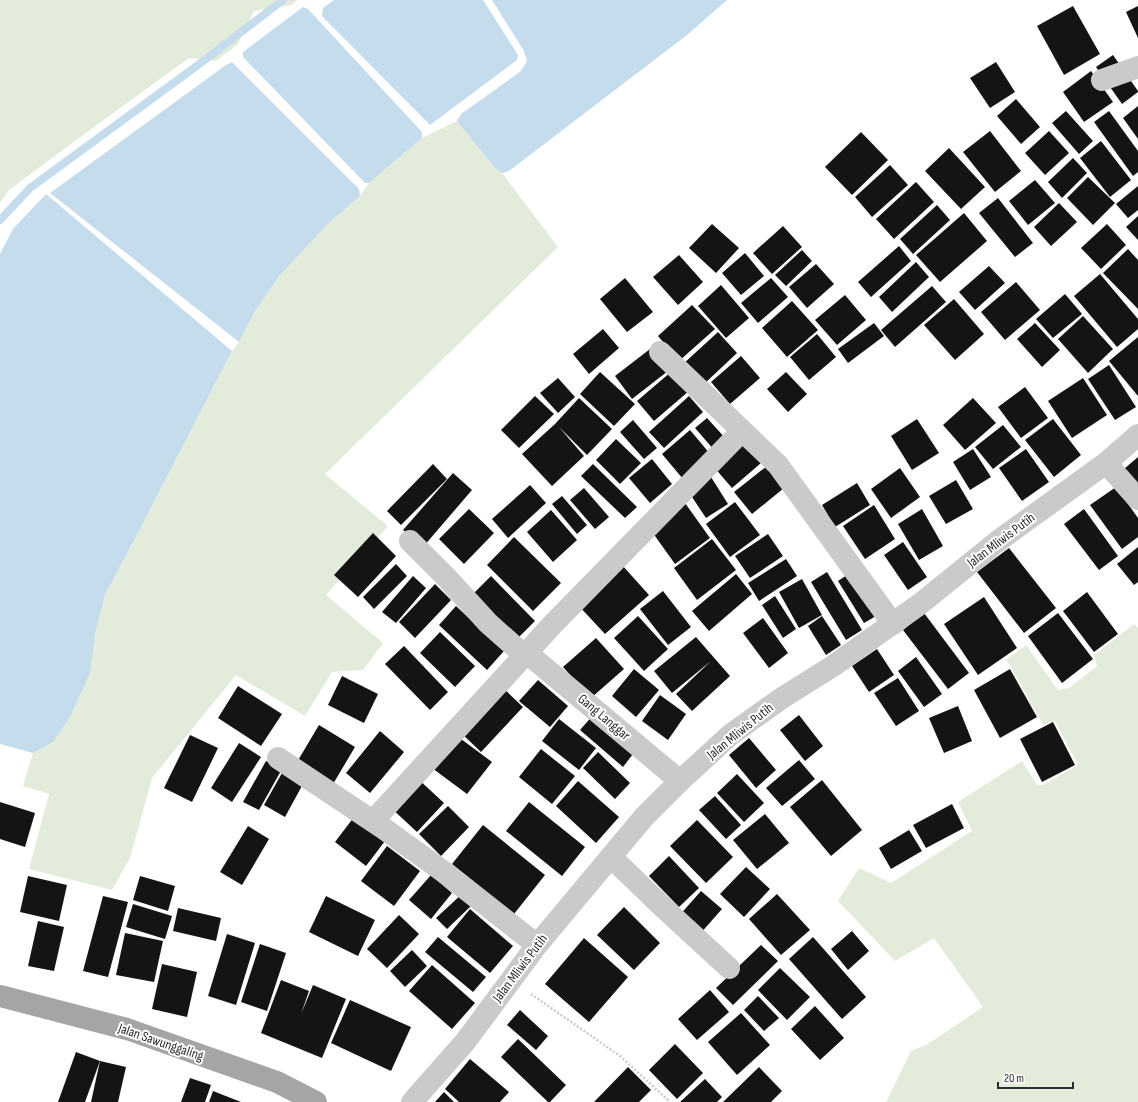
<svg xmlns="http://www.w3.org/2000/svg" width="1138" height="1102" font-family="'Sofia Sans Condensed',sans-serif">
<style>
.green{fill:#e3ecda}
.water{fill:#c5dced}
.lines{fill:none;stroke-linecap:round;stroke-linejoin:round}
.stream{stroke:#c5dced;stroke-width:8}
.building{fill:#141414}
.path{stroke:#cacaca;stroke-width:2.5;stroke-dasharray:2 2;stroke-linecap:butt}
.minor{stroke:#cacaca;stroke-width:22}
.major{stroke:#a5a5a5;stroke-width:22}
.labels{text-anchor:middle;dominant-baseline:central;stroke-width:4;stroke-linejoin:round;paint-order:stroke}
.street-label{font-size:14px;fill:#2d2d2d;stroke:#fff}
</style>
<rect width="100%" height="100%" fill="#fff"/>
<g class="green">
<polygon points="0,0 297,0 292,5 254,11 238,44 216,61 189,58 75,141 9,190 0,203"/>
<polygon points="457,121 494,167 502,173 558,247 325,474 388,526 326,595 383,643 363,670 332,672 305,716 236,675 152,778 130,858 112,890 29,869 49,794 23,786 33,753 53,742 95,634 105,595 142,525 232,351 239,342 255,311 280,275 329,223 360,196 369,183 422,138"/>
<polygon points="1134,624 1138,628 1138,1102 886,1102 911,1051 928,1044 983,1007 934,938 895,961 838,901 859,868 891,883 972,831 958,802 1022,761 1037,785 1043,785 1078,765 1055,721 1043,725 1012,669 1006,660 1026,645 1058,690 1069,688 1097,666 1094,655"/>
</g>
<g class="water">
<polygon points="334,0 483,0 518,55 517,60 430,125 322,16 323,8"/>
<polygon points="492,0 727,0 687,35 509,171 502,173 494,167 457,121 461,114 521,71 527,61 524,51"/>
<polygon points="303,7 308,9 422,132 422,138 369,183 365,183 243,57 243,52"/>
<polygon points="232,62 359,189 360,196 329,223 280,275 255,311 239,342 50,193 226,65"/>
<polygon points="46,194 232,351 142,525 105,595 95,634 90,673 70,717 53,742 33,753 0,744 0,254 13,229"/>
</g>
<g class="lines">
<polyline class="stream" points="0,220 30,188 198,65 283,0"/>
</g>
<g class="building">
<polygon points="1073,6 1100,54 1064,75 1037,26"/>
<polygon points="1138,6 1138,38 1126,12"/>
<polygon points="1113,55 1138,91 1138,92 1122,104 1096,67"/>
<polygon points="996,62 1015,92 990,108 970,78"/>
<polygon points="1091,71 1113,102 1084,122 1063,92"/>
<polygon points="1016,99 1040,127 1021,144 997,116"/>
<polygon points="1138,106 1138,139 1123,118"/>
<polygon points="1066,111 1093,141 1079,154 1052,123"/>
<polygon points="1109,111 1138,151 1138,172 1133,176 1094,122"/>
<polygon points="990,131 1021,171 995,192 963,152"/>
<polygon points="1049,131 1069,153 1045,175 1025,153"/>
<polygon points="861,132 888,160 852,195 825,167"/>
<polygon points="1101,141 1131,180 1110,197 1080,158"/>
<polygon points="949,148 985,187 961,209 925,171"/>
<polygon points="1073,158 1087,173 1062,198 1048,182"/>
<polygon points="890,165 908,185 872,217 855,197"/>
<polygon points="1088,177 1115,203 1093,225 1067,198"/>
<polygon points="1035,180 1055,203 1028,225 1009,201"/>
<polygon points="916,182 934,202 894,239 876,219"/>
<polygon points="1138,186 1138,210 1128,218 1116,204"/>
<polygon points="998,198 1033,243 1015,257 979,213"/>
<polygon points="1059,203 1077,222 1051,246 1034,227"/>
<polygon points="937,205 950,220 913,254 900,239"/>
<polygon points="964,213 987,241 940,282 916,255"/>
<polygon points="1138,216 1138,240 1126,227"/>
<polygon points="712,224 739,248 716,273 689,248"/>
<polygon points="1107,224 1126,245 1101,269 1081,248"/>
<polygon points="783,226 802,247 772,274 753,253"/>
<polygon points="899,246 911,261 871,297 858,282"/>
<polygon points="1128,249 1138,260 1138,309 1103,273"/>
<polygon points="802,250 812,261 786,286 775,275"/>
<polygon points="745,253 764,276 741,295 722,273"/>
<polygon points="679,255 703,282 678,305 653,277"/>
<polygon points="916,262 929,277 892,312 879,297"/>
<polygon points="816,264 834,284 807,308 789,287"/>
<polygon points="989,266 1005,283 975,310 959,292"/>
<polygon points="1100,274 1138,319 1138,329 1117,347 1074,296"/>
<polygon points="625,278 653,312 627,332 600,299"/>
<polygon points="771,278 788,297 758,323 741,303"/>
<polygon points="1016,282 1040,310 1005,340 981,312"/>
<polygon points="721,285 749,318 726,338 698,306"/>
<polygon points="932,286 946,302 895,347 881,330"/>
<polygon points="1065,294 1082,314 1053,338 1036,319"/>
<polygon points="845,295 866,320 837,345 815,320"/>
<polygon points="954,299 984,334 955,360 924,325"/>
<polygon points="792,301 818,330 787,357 762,328"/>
<polygon points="692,305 715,329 679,361 658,336"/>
<polygon points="1083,316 1113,349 1088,373 1058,339"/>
<polygon points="874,323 884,336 848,363 838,349"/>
<polygon points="1035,323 1060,350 1042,367 1017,339"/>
<polygon points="603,329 619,348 589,374 573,354"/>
<polygon points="718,332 737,353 703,385 683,364"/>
<polygon points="817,334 836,357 809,380 790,357"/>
<polygon points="1138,337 1138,396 1109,361"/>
<polygon points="650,349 668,371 632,399 615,376"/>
<polygon points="741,356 760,378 730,404 711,382"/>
<polygon points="1109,365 1136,407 1115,420 1088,379"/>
<polygon points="672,371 689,391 654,421 637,401"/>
<polygon points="600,372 635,404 614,426 580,394"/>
<polygon points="786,372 807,394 788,412 767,389"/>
<polygon points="558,378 575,397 558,413 540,393"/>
<polygon points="1083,378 1107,415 1072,438 1048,401"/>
<polygon points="1025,387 1048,418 1021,438 998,407"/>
<polygon points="535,396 554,414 519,448 501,430"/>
<polygon points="689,396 703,412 664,448 649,432"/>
<polygon points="579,398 612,429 587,455 559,427 584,456 552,486 522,454 555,424"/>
<polygon points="973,398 996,423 965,450 943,425"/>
<polygon points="707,418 727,440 715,451 695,428"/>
<polygon points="917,419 939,453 912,470 891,436"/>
<polygon points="1053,419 1081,455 1054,477 1025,440"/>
<polygon points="633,420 657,448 644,459 620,432"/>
<polygon points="1003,425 1021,447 993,469 975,447"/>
<polygon points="690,430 711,455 683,479 662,454"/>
<polygon points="616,439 641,463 620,484 596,460"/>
<polygon points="741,441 761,463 732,488 713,466"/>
<polygon points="973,449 991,477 970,490 953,462"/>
<polygon points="1026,449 1049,482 1022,501 999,468"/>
<polygon points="1138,457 1138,485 1124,469"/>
<polygon points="652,459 672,484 650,503 629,478"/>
<polygon points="433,464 447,479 401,525 387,511"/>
<polygon points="593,464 637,507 625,518 581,476"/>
<polygon points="767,466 784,488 752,514 734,492"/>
<polygon points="900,468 920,497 891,518 871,489"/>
<polygon points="453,473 472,490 423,547 403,530"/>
<polygon points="711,477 728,504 706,518 688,491"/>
<polygon points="956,480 973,509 946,524 929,496"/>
<polygon points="857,483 870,505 835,527 822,505"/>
<polygon points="530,485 546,503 508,538 492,519"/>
<polygon points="1116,487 1138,518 1138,537 1122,549 1090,505"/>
<polygon points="584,488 609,517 595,529 570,500"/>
<polygon points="562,496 587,525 577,534 552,504"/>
<polygon points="735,502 760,535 730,557 706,524"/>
<polygon points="685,503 710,538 675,564 650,529"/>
<polygon points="874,505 895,539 865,559 843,526"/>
<polygon points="469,509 494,533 464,564 439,539"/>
<polygon points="922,509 943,546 919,560 898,524"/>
<polygon points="1084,509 1118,556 1099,570 1064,524"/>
<polygon points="551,510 577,540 553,562 527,532"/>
<polygon points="373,533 396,556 358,597 334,575"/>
<polygon points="768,534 783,556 750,578 735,556"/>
<polygon points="514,537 561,583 533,611 487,565"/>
<polygon points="712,539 736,570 697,600 674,568"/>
<polygon points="903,542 927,577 908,590 884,555"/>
<polygon points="1138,547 1138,582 1134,585 1117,564"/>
<polygon points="1009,548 1056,608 1024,633 977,572"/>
<polygon points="786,559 797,576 759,601 748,583"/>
<polygon points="396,564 407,576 374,609 363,597"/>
<polygon points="622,565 649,595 605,634 578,605"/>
<polygon points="827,572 862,630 846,640 811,582"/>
<polygon points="850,573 876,616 864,623 838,581"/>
<polygon points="736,574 752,594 709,631 692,611"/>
<polygon points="413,576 426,588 396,623 382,612"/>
<polygon points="491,576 535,621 515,641 471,596"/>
<polygon points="802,579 822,615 799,628 779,592"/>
<polygon points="435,584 451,600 415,638 399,622"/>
<polygon points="663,591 691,627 668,645 640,609"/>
<polygon points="1087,592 1118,634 1094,652 1063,611"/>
<polygon points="775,596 796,629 783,638 762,605"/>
<polygon points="984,597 1017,648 978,675 944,624"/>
<polygon points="456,606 504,651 487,670 439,625"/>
<polygon points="924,613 969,673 948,689 903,630"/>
<polygon points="1058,613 1093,659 1062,683 1028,636"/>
<polygon points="638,616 668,649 644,671 614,638"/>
<polygon points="822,616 841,645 826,655 808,626"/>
<polygon points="763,618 788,653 769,668 743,633"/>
<polygon points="440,632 475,666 455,687 420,653"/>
<polygon points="696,637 730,676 692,711 676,694 711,661 672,693 654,671"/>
<polygon points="596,638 624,669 591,698 563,667"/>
<polygon points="404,646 448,692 430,710 385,664"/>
<polygon points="877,649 894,675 869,692 852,666"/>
<polygon points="916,657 942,694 924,707 898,671"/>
<polygon points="634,669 659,690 636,717 612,696"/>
<polygon points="1010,669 1037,717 1000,738 974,690"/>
<polygon points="342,676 378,694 364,723 328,705"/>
<polygon points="898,678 919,711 896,726 874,693"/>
<polygon points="538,680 568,706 550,727 519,701"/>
<polygon points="238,686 282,714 261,746 218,718"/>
<polygon points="501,686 523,707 481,752 460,732"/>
<polygon points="660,695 686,714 668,740 642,721"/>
<polygon points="958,706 972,741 944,753 929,718"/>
<polygon points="594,714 636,750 623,767 580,730"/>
<polygon points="799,715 823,746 805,761 780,730"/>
<polygon points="559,719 596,748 579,770 542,741"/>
<polygon points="1053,722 1075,765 1042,782 1020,739"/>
<polygon points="319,725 355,747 333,784 297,762"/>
<polygon points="380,731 404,752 370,793 346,773"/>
<polygon points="190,735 218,748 192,802 164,788"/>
<polygon points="457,736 492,762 467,794 432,768"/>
<polygon points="749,738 776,770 756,788 729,755"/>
<polygon points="239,743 261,757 232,802 211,788"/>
<polygon points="541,749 575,776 552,804 519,777"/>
<polygon points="598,752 630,783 615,799 583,768"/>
<polygon points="799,760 815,779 782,806 766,788"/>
<polygon points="266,761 282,769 259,810 243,802"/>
<polygon points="282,773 303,784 285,817 264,805"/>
<polygon points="737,774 764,803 744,822 717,793"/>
<polygon points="416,777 444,803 417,832 390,807"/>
<polygon points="822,780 862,830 831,856 790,807"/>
<polygon points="578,781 619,817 596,843 556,806"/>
<polygon points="715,796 741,825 726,839 699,810"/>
<polygon points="0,802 35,813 25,847 0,839"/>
<polygon points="529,802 585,847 562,876 506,831"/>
<polygon points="952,804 964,828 926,848 913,825"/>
<polygon points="448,806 469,827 441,856 419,834"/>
<polygon points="765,814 789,843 757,869 733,840"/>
<polygon points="354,817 385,841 366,866 335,842"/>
<polygon points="697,820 733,857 706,883 670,846"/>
<polygon points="483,825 545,875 514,914 452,864"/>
<polygon points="248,826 269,839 242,885 220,872"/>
<polygon points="909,830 922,851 891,869 879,848"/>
<polygon points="387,846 420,871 394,906 361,881"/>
<polygon points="669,856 699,888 679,907 649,876"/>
<polygon points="746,867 770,889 744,917 720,894"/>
<polygon points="431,875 452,893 431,919 409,900"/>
<polygon points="28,876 67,885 59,921 20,912"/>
<polygon points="140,876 175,886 168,911 133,900"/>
<polygon points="701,891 722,909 699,935 678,917"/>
<polygon points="463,893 473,904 447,929 436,918"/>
<polygon points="777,894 810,930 781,955 749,919"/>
<polygon points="103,896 128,902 108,977 83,971"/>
<polygon points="326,896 375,920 358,956 309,932"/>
<polygon points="133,904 172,916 165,939 126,927"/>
<polygon points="624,907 660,943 634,970 597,935"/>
<polygon points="178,908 221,918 216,941 173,931"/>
<polygon points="470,909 513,946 490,973 447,937"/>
<polygon points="399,915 419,934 387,968 367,949"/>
<polygon points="38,921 64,927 54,971 28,966"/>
<polygon points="852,931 869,951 848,970 831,949"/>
<polygon points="125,933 163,941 154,982 116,975"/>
<polygon points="227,934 255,943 236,1005 208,996"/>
<polygon points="438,937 486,977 473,992 425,952"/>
<polygon points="813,937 866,997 842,1019 789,959"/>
<polygon points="584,938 628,977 589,1022 545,984"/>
<polygon points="260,944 286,953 267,1011 241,1002"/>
<polygon points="761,945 778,961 733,1005 716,988"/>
<polygon points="412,950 427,966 405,987 390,971"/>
<polygon points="162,964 197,972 187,1017 152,1009"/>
<polygon points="432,965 475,1003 452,1029 409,991"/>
<polygon points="780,968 810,997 787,1020 758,990"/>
<polygon points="281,980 309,991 301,1014 313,985 346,999 322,1058 261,1033"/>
<polygon points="710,990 729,1012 697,1040 678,1019"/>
<polygon points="758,996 779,1018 764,1031 744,1010"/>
<polygon points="350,1000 411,1027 391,1071 331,1043"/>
<polygon points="815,1006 844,1038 820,1060 791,1029"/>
<polygon points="520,1010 548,1036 536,1050 507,1025"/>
<polygon points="741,1013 770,1045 737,1075 708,1042"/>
<polygon points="518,1039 566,1085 550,1102 548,1102 501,1057"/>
<polygon points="675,1044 703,1073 677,1099 649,1070"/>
<polygon points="76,1052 100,1061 85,1102 58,1102"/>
<polygon points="470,1059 509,1092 500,1102 459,1102 445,1089"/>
<polygon points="100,1061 126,1067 118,1102 91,1102"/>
<polygon points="628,1067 651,1090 639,1102 594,1102"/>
<polygon points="759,1067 782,1091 771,1102 723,1102"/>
<polygon points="190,1078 211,1085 205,1102 181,1102"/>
<polygon points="705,1079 722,1097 717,1102 680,1102"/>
<polygon points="213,1091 241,1102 209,1102"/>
<polygon points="444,1092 454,1102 435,1102"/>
</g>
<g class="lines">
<polyline class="path" points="531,994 620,1056 670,1102"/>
<g class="minor">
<polyline points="1102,80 1138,67"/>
<polyline points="660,352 778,465 893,624"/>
<polyline points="1106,463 1138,499"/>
<polyline points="410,541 446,577 488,623 525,656"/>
<polyline points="527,653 680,781"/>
<polyline points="278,758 383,828 444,872 537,945"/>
<polyline points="373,821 553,624 742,431"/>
<polyline points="611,857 667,911 729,968"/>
<polyline points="412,1102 465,1042 537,945 644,817 680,781 730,735 782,698 833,666 920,604 998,541 1106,463 1138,435"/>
</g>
<polyline class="major" points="0,996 127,1029 277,1082 316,1102"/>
</g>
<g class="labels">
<g class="street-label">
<text transform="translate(1001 540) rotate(-37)">Jalan Mliwis Putih</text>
<text transform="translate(604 717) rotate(40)">Gang Langgar</text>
<text transform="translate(740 731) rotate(-39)">Jalan Mliwis Putih</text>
<text transform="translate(520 968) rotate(-53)">Jalan Mliwis Putih</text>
<text transform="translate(161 1042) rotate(19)">Jalan Sawunggaling</text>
</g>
</g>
<path d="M998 1082v6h75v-6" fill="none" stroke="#2d2d2d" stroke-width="2"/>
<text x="1004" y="1082" font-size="12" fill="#2d2d2d" stroke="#ffffff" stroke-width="3" paint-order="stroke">20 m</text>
</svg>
